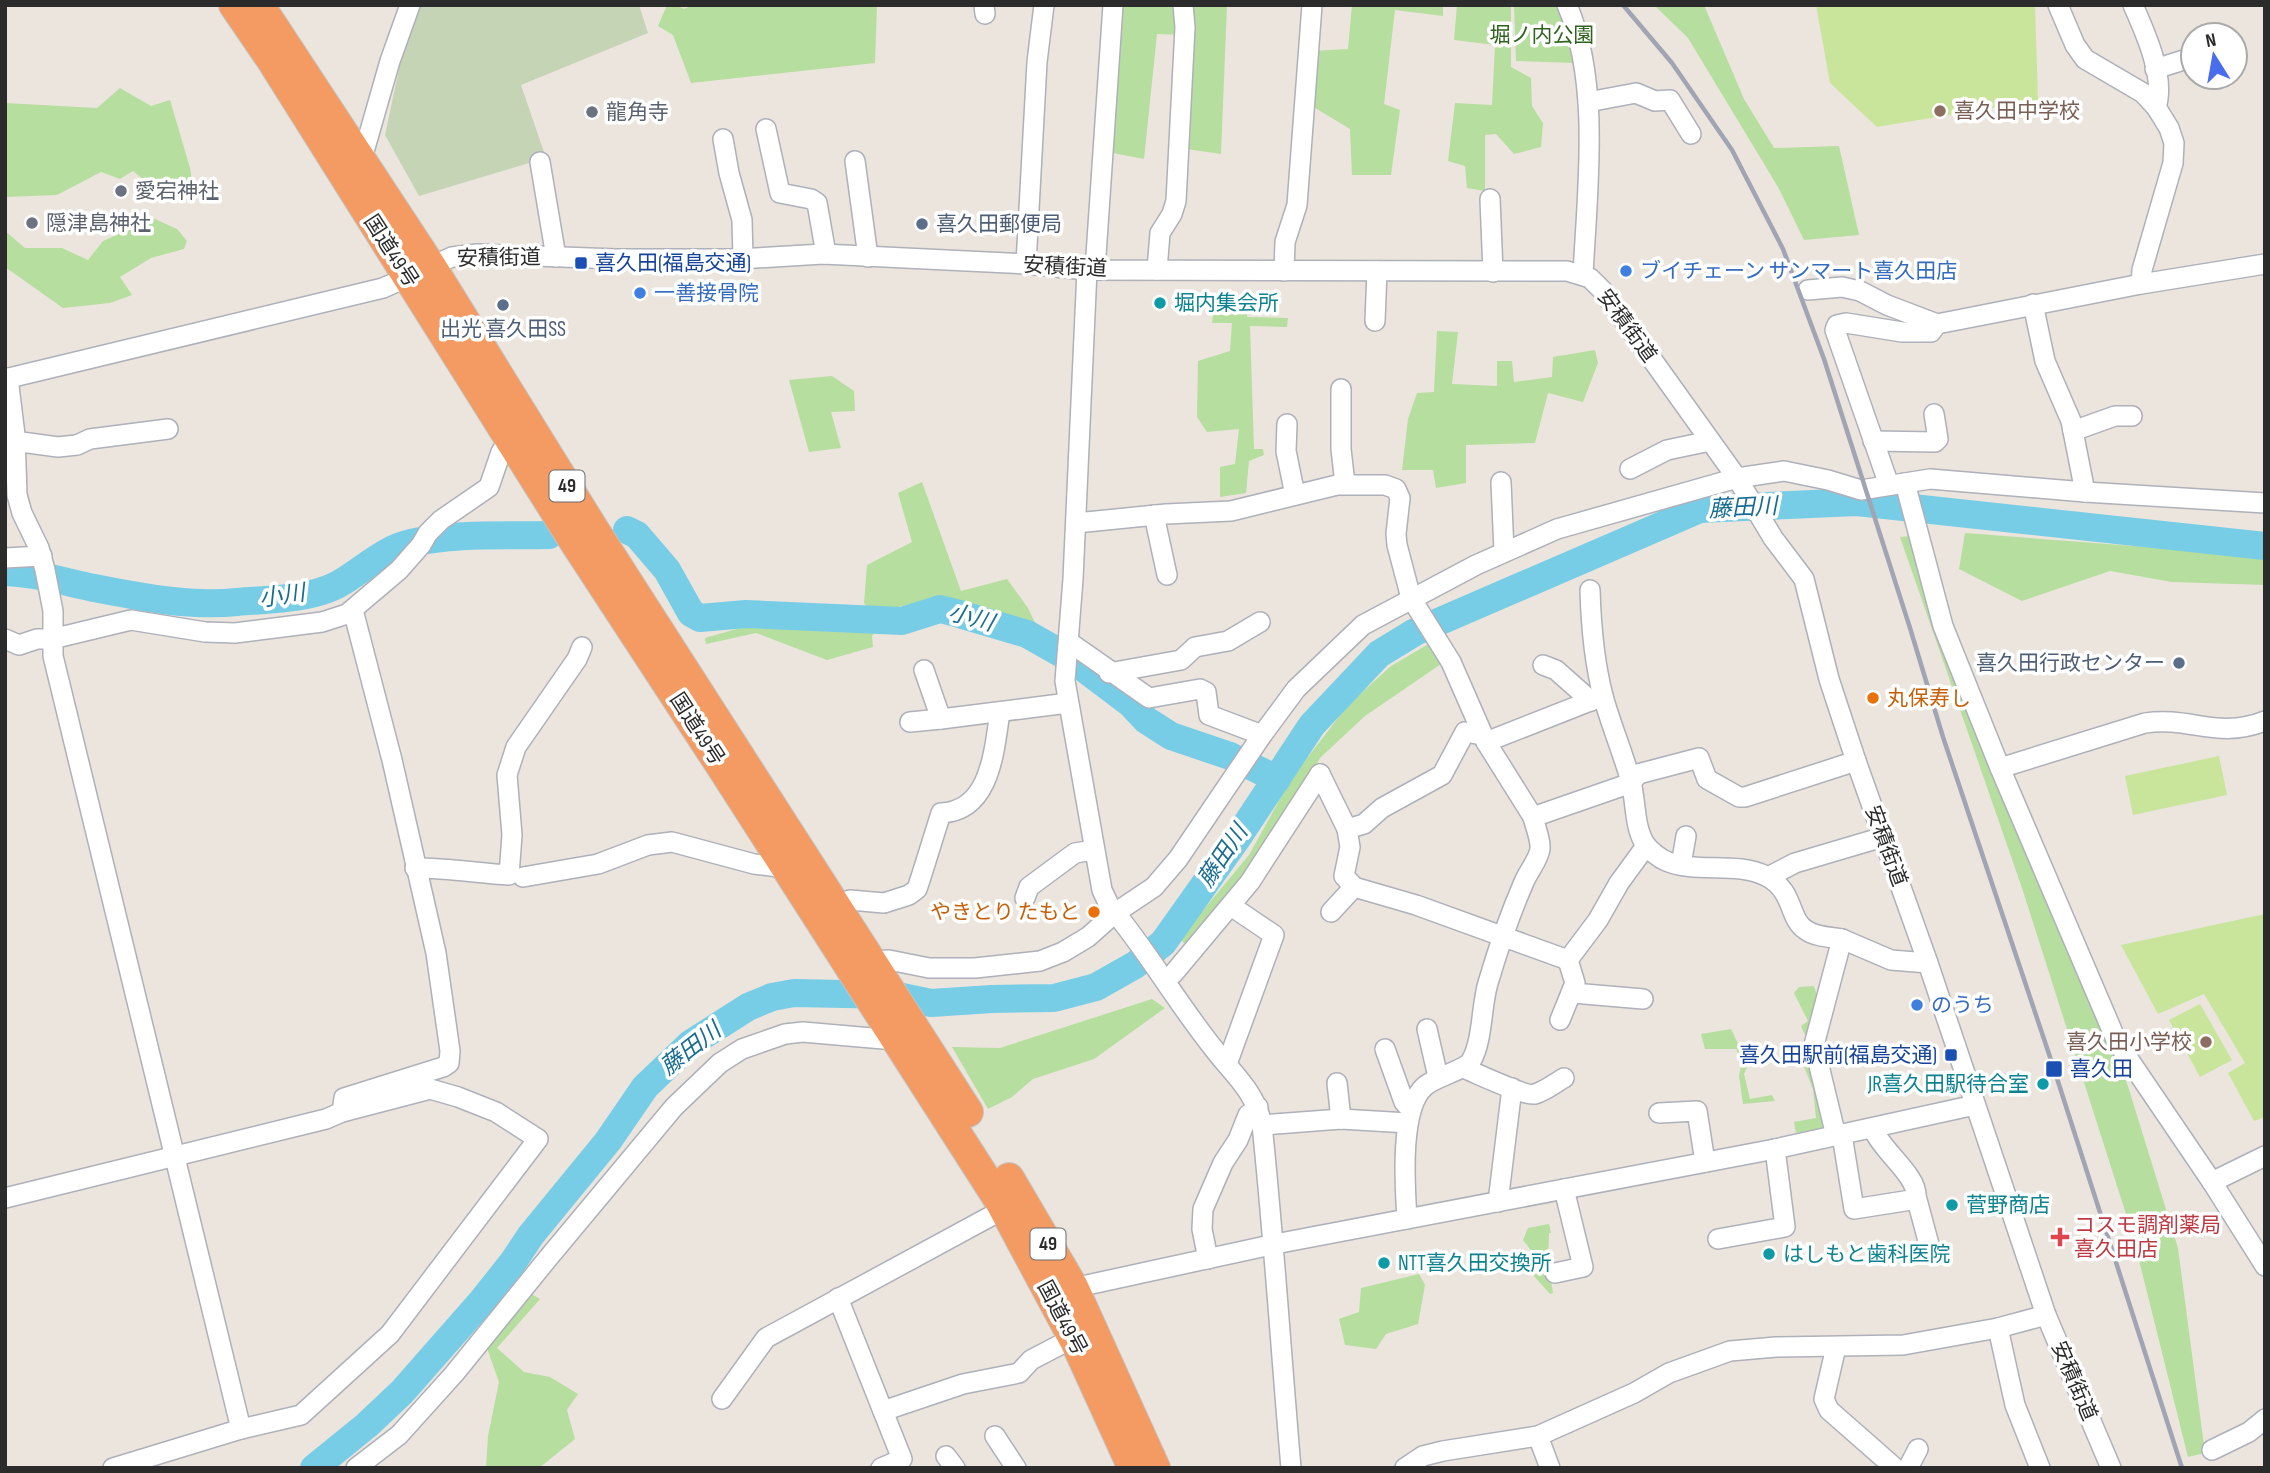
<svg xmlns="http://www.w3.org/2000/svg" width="2270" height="1473" font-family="'Sofia Sans Condensed','Noto Sans JP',sans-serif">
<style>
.green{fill:#b6de9e}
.cemetery{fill:#c6d4b6}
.pitch{fill:#c8e59b}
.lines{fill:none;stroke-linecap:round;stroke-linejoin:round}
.river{stroke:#78cde6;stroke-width:28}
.minor-casing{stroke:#aeb0ba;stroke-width:22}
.highway-casing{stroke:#c4c4c4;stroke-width:32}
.minor{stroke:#fff;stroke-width:19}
.highway{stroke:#f39b62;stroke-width:30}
.rail{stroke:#a1a4b3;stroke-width:4.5}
.education-dot{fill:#8d6e63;stroke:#fff;stroke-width:2.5}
.worship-dot{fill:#6b7280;stroke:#fff;stroke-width:2.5}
.service-dot{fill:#5c6f8a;stroke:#fff;stroke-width:2.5}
.transit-dot{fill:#1a4fb4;stroke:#fff;stroke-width:2.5}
.shop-dot{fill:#3f7fe0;stroke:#fff;stroke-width:2.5}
.culture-dot{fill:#0f9aa8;stroke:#fff;stroke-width:2.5}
.food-dot{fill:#e8710a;stroke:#fff;stroke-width:2.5}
.health-dot{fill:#e0444e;stroke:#fff;stroke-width:2.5}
.labels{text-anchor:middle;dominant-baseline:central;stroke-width:7;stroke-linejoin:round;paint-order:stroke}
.shield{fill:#fff;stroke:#6b6b6b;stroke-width:2}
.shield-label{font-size:19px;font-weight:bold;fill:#2b2b2b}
.park-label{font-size:21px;fill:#30631f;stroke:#fff}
.education-label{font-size:21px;fill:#785e54;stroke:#fff;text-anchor:start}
.worship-label{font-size:21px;fill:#5b616d;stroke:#fff;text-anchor:start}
.service-label{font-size:21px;fill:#4e5e75;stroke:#fff;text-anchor:start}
.street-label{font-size:21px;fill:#2b2b2b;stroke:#fff}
.transit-label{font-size:21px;fill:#164399;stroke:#fff;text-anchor:start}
.shop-label{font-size:21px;fill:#366cbe;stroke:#fff;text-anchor:start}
.culture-label{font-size:21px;fill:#0d838f;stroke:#fff;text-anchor:start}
.food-label{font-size:21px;fill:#c56008;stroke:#fff;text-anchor:start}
.health-label{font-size:21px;fill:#be3a42;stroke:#fff;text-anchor:start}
.water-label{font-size:23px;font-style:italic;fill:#176c92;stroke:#fff}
</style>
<rect width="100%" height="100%" fill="#ebe5de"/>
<g class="green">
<polygon points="667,5 676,5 684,9 693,5 877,5 875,63 691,83 673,35 658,26"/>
<polygon points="1121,5 1227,5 1221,154 1187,149 1182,35 1157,34 1144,159 1113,153"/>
<polygon points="1352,5 1443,5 1443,16 1395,10 1384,104 1400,110 1391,175 1352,175 1350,129 1312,106 1312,51 1348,49"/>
<polygon points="1457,5 1511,5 1511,67 1531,78 1532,106 1543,123 1541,147 1514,154 1496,134 1485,135 1485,191 1467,188 1465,166 1448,161 1455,103 1492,105 1495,45 1454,40"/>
<polygon points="1514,5 1557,5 1575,45 1575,63 1516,61"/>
<polygon points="1654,5 1704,5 1744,99 1774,148 1839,146 1859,235 1804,240 1778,187 1688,38"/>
<polygon points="120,88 151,106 170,100 190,168 194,193 173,204 133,171 120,179 101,172 57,195 5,197 5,103 97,108"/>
<polygon points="148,216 177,229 187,241 184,249 151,258 120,277 132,295 110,303 63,308 5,267 5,231 25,248 62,248 88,260 103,241 132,228"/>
<polygon points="1247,307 1247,317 1288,318 1287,327 1250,326 1254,449 1263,449 1264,455 1249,461 1246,493 1220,497 1220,467 1235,464 1239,429 1207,432 1197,417 1198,361 1230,351 1232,323 1212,323 1213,315 1230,315"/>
<polygon points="1437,331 1458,332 1452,384 1497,386 1497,361 1512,361 1514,382 1552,377 1553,357 1595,350 1598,363 1583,402 1548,393 1535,443 1466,445 1466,483 1436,488 1433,470 1402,470 1408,419 1417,393 1434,392"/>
<polygon points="832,376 854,391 855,411 831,412 841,448 809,452 789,380"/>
<polygon points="922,482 961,591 1007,579 1028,608 1039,631 1002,614 938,604 911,604 891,609 869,610 864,603 867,565 912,542 898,493"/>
<polygon points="1965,533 2265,556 2265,585 2172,582 2110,571 2022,601 1959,569"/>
<polygon points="1920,535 2049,907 2127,1083 2178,1248 2205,1453 2188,1457 2133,1236 2022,888 1900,537"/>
<polygon points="758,618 879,627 872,636 873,647 827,660 756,633 706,644 705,638 740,628"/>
<polygon points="1432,642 1444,662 1365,716 1320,758 1288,817 1187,947 1180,938 1249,855 1291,779 1348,705 1391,666"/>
<polygon points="1814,986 1818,999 1828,1127 1796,1133 1794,1122 1816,1118 1813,1089 1798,1052 1809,1044 1801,1026 1808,1021 1794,993 1799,987"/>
<polygon points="1152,999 1165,1008 1094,1059 1033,1079 1012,1097 988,1109 952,1047 1000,1048"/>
<polygon points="1731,1029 1748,1065 1744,1074 1750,1099 1772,1095 1775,1101 1743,1104 1739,1076 1742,1061 1736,1049 1705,1049 1701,1034"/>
<polygon points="1549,1224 1551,1233 1549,1233 1548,1260 1553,1293 1550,1294 1525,1266 1536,1257 1523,1240 1528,1228"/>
<polygon points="1419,1274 1425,1285 1418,1324 1386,1334 1376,1349 1345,1345 1339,1319 1359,1312 1361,1288"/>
<polygon points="528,1292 540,1299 497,1348 524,1372 550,1377 578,1394 567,1410 575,1439 539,1468 486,1468 488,1436 499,1382 487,1348"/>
</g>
<polygon class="cemetery" points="421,5 639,5 648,33 521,85 546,158 419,196 385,135 402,55"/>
<g class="pitch">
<polygon points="1816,5 2035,5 2038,100 1877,127 1830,83"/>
<polygon points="2219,756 2227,795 2133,815 2125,776"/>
<polygon points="2265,914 2265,1117 2254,1121 2228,1073 2245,1063 2204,994 2158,1014 2121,945"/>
<polygon points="2200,1004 2232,1060 2200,1077 2169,1020"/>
</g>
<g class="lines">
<g class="river">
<polyline points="627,530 637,535 667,570 691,613 700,618 746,614 902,621 940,609 956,613 1027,634 1073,660 1130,703 1146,720 1171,736 1230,756 1277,779"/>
<path d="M5 572C36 573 65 582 94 588 140 597 191 607 237 602 269 599 307 600 337 585 361 572 383 549 411 543 455 533 504 536 549 535"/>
<polyline points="314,1468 367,1425 402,1392 482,1301 513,1262 531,1235 608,1141 645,1087 690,1044 748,1007 772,997 794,993 893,995 931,1003 992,999 1054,998 1096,987 1135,965 1163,943 1236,840 1312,725 1379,654 1415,632 1700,509 1857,502 2265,546"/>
</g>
<defs>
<g id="minor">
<polyline points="984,5 985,14"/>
<path d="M1567 5C1601 83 1587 192 1583 275"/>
<polyline points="2058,5 2075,45 2085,59 2143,93 2156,107 2169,128 2174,143 2173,163 2142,270 2141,284"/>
<path d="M2133 5C2145 32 2166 78 2156 107"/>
<polyline points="2155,69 2187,59"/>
<polyline points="1588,102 1636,93 1655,101 1670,100 1691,134"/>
<polyline points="766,129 780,193 811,199 817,203 826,254"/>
<polyline points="723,139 729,173 742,220 743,258"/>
<polyline points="359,157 365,148 390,61 410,5"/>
<polyline points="855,161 868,257"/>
<polyline points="540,162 556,257"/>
<polyline points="1490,199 1493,272"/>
<polyline points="1026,264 1037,62 1044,5"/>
<path d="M1087 270 1073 579 1065 681 1102 890 1109 905C1147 950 1177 1003 1214 1049 1233 1074 1256 1092 1262 1125 1274 1239 1281 1353 1291 1468"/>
<polyline points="1095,270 1113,5"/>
<polyline points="1157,270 1160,233 1172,214 1176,201 1185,27 1183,5"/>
<polyline points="1284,271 1285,242 1297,205 1312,5"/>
<polyline points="1808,290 1842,287 1860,291 1887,305 1937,324 2141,284 2265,264"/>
<polyline points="2033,304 2045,361 2071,421 2085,492"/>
<polyline points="1375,321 1377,271"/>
<polyline points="8,378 15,435 17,495 22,513 39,548 45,570 53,611 53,656 241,1429"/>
<polyline points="5,379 383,288 452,257 477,254 617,259 739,259 823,254 1026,264 1087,270 1567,271 1590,278 1603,291 1737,478 1773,538 1804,579 1829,679 1856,761 1928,963 2046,1315 2111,1468"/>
<polyline points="1341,389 1341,449 1345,484"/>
<polyline points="1287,424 1286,451 1295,495"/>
<polyline points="2073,431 2115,416 2132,416"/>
<polyline points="14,441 58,447 77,445 90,439 168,429"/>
<polyline points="1873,441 1935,442 1938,439 1934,414"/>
<polyline points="1630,469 1667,450 1710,441"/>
<polyline points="1501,482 1504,552"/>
<polyline points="1905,483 1943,626 2000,768 2117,1042 2212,1182"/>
<polyline points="1889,485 1835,330 1837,325 1846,323 1902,332 1931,332 1937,324"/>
<polyline points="1154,515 1167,575"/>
<polyline points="1076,523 1166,514 1231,511 1337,485 1385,485 1396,489 1400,498 1396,534 1397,545 1411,598 1451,662 1486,742 1533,817 1631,783 1638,774 1699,758 1707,779 1739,797 1745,797 1856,761"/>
<polyline points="5,558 42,556"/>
<path d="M1590 590C1591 625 1594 661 1603 696 1611 725 1623 753 1631 782 1636 801 1634 827 1645 844 1649 850 1659 858 1666 861 1696 874 1736 861 1766 876 1795 891 1788 919 1806 930 1815 937 1831 937 1842 939L1814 1045 1836 1136"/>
<polyline points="5,639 19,645 37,639 52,639 131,620 205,632 235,633 322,622 347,614 399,570 421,545 428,533 441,520 489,487 501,452 511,439"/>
<polyline points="1069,642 1149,698 1200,689 1206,692 1209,715 1262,735"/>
<polyline points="1543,665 1556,670 1591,701"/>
<polyline points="924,670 941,719 1068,703"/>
<polyline points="1109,673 1181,660 1195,647 1228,641 1260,622"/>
<polyline points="910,722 941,719"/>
<polyline points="1486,742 1603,696"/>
<path d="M2000 768 2145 723C2191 716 2216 740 2265 721"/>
<polyline points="1320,774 1347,829 1350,847 1344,876 1354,887"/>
<polyline points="1347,829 1364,824 1382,808 1442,775 1465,732 1482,735"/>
<polyline points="1681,865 1686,836"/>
<path d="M415 868C447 868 478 873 509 875L512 835 507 775 516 747 577 659 582 647"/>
<polyline points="523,877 598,864 648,845 672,842 754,864 786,868"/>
<polyline points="1768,877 1795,863 1883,837"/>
<polyline points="1025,898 1029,887 1075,853 1094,850"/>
<path d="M835 905 850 900 884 903 909 895 917 889 921 877 941 813C991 811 994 750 1000 712"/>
<polyline points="1331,912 1354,887 1416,905 1568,960"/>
<polyline points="1842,939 1891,960 1928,963"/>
<polyline points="871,961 889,960 929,968 975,968 1040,961 1063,952 1088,937 1115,913 1154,887 1178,859 1262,735 1296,689 1363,625 1476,565 1557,529 1737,478 1784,471 1828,480 1861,490 1930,479 2085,492 2265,503"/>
<polyline points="1173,974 1250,882 1320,774"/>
<polyline points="1573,993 1643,999"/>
<polyline points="1560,1020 1575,983 1568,960 1598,920 1619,883 1646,846"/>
<polyline points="1427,1029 1438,1077"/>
<polyline points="1385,1049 1404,1102 1411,1110"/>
<polyline points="1227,1064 1274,935 1231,906"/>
<path d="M1463 1068C1476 1073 1526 1097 1535 1094 1545 1091 1555 1083 1564 1078"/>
<polyline points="1337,1083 1341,1119"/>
<polyline points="342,1112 344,1098 443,1067 449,1063 450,1051 436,953 392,760 353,610"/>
<polyline points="1659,1113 1697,1111 1705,1162"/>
<polyline points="1262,1125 1341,1119 1408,1123"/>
<path d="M1842 1135 1854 1209 1911 1200 1916 1196C1917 1175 1882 1151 1873 1129"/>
<polyline points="2265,1156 2212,1182 2265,1266"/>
<polyline points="1916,1196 1931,1252"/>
<polyline points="5,1198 326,1119 342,1112 430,1089 458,1097 496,1112 538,1139 390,1334 301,1415 241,1429 113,1468"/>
<polyline points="1498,1202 1512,1088"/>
<path d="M1407 1219C1405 1187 1399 1108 1425 1086 1437 1076 1465 1070 1471 1061 1483 1041 1481 1006 1488 983 1498 949 1510 914 1524 882 1528 872 1539 859 1540 849 1541 840 1535 826 1533 817"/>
<polyline points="1718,1239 1785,1227 1775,1149"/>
<polyline points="1208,1259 1202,1229 1203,1209 1223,1163 1238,1140 1248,1115 1258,1107"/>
<polyline points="1555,1273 1583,1267 1564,1189"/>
<polyline points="1064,1290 1275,1244 1775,1149 1975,1105"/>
<polyline points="838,1298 902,1459 881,1468"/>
<polyline points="1998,1328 2015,1405 2040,1468"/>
<polyline points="1836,1347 1824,1399 1829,1410 1895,1468"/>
<polyline points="722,1399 766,1338 1004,1209"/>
<polyline points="883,1411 963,1384 1019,1373 1031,1360 1073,1338"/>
<polyline points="995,1436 1016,1468"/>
<polyline points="1538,1436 1550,1468"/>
<polyline points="2212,1450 2249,1432 2265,1419"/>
<polyline points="946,1456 955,1468"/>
<polyline points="356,1468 399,1435 454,1374 549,1257 674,1107 720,1063 742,1049 785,1034 803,1032 883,1039 896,1038"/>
<polyline points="1405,1468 1423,1456 1443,1451 1538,1436 1634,1393 1669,1373 1730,1351 1776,1347 1903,1345 1998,1328 2046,1315"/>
<polyline points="1908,1468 1918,1449"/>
</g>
<g id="highway">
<polyline points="234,5 271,59 574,541 725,772 1001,1203 1076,1343 1133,1468"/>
<polyline points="259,5 430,265 594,530 968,1112"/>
<polyline points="1009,1178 1073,1287 1155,1468"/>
</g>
</defs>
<use href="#minor" class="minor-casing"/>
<use href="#highway" class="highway-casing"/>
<use href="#minor" class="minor"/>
<use href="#highway" class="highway"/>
<polyline class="rail" points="1623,5 1672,63 1732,150 1783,249 1824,359 1910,628 1943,737 2054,1069 2182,1468"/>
</g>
<g class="education-dot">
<circle cx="1940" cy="111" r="7"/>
<circle cx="2206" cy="1042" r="7"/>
</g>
<g class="worship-dot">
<circle cx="592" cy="112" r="7"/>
<circle cx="121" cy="191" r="7"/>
<circle cx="32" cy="223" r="7"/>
</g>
<g class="service-dot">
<circle cx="922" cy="224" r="7"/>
<circle cx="503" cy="305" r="7"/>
<circle cx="2179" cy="663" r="7"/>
</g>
<g class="transit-dot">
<rect x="574" y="256" width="14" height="14" rx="3.5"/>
<rect x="1944" y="1048" width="14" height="14" rx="3.5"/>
<rect x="2045" y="1060" width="18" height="18" rx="3.5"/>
</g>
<g class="shop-dot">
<circle cx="1626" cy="271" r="7"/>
<circle cx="640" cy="293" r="7"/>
<circle cx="1917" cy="1005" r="7"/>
</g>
<g class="culture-dot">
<circle cx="1160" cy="303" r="7"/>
<circle cx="2043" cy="1084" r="7"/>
<circle cx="1952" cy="1205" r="7"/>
<circle cx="1769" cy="1254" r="7"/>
<circle cx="1384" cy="1263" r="7"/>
</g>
<g class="food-dot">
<circle cx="1873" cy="698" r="7"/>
<circle cx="1094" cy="912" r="7"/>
</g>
<path class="health-dot" d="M2056.5 1226.5h7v7h7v7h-7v7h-7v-7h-7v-7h7z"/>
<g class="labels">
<g class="shield">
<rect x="549.5" y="470.5" width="35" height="31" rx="5"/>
<rect x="1030.5" y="1228.5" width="35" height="31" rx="5"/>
</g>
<g class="shield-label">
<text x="567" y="486">49</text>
<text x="1048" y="1244">49</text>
</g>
<g class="park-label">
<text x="1542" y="35">堀ノ内公園</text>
</g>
<g class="education-label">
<text x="1954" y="111">喜久田中学校</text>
<text x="2192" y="1042" text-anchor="end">喜久田小学校</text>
</g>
<g class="worship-label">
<text x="606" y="112">龍角寺</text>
<text x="135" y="191">愛宕神社</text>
<text x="46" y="223">隠津島神社</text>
</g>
<g class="service-label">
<text x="936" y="224">喜久田郵便局</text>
<text x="503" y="329" text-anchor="middle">出光 喜久田SS</text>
<text x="2165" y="663" text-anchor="end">喜久田行政センター</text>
</g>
<g class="street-label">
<text transform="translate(391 251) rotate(57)">国道49号</text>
<text transform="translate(499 258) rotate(-1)">安積街道</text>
<text transform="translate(1065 267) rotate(3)">安積街道</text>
<text transform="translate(1627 326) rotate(54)">安積街道</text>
<text transform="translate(697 729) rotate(57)">国道49号</text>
<text transform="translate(1886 846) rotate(70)">安積街道</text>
<text transform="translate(1062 1318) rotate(62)">国道49号</text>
<text transform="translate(2074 1381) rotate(67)">安積街道</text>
</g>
<g class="transit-label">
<text x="595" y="263">喜久田(福島交通)</text>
<text x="1937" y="1055" text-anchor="end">喜久田駅前(福島交通)</text>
<text x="2070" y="1069">喜久田</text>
</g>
<g class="shop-label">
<text x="1640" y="271">ブイチェーン サンマート喜久田店</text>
<text x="654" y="293">一善接骨院</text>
<text x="1931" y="1005">のうち</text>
</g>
<g class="culture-label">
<text x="1174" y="303">堀内集会所</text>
<text x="2029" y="1084" text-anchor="end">JR喜久田駅待合室</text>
<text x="1966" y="1205">菅野商店</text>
<text x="1783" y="1254">はしもと歯科医院</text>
<text x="1398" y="1263">NTT喜久田交換所</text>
</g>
<g class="food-label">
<text x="1887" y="698">丸保寿し</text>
<text x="1080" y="912" text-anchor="end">やきとり たもと</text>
</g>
<g class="health-label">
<text x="2074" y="1225">コスモ調剤薬局<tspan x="2074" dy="24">喜久田店</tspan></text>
</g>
<g class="water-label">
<text transform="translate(1743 508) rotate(-3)">藤田川</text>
<text transform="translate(282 596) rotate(-8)">小川</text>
<text transform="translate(971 618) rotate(15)">小川</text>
<text transform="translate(1223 856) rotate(-56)">藤田川</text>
<text transform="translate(691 1049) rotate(-38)">藤田川</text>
</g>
</g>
<rect width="2270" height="1473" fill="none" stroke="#2b2b2b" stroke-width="14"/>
<g transform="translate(2214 56) rotate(349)"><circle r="33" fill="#ffffff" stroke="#aaaaaa" stroke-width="2"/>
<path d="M0-5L12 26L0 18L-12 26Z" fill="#496eed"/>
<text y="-10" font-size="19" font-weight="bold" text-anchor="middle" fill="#2b2b2b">N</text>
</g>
</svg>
